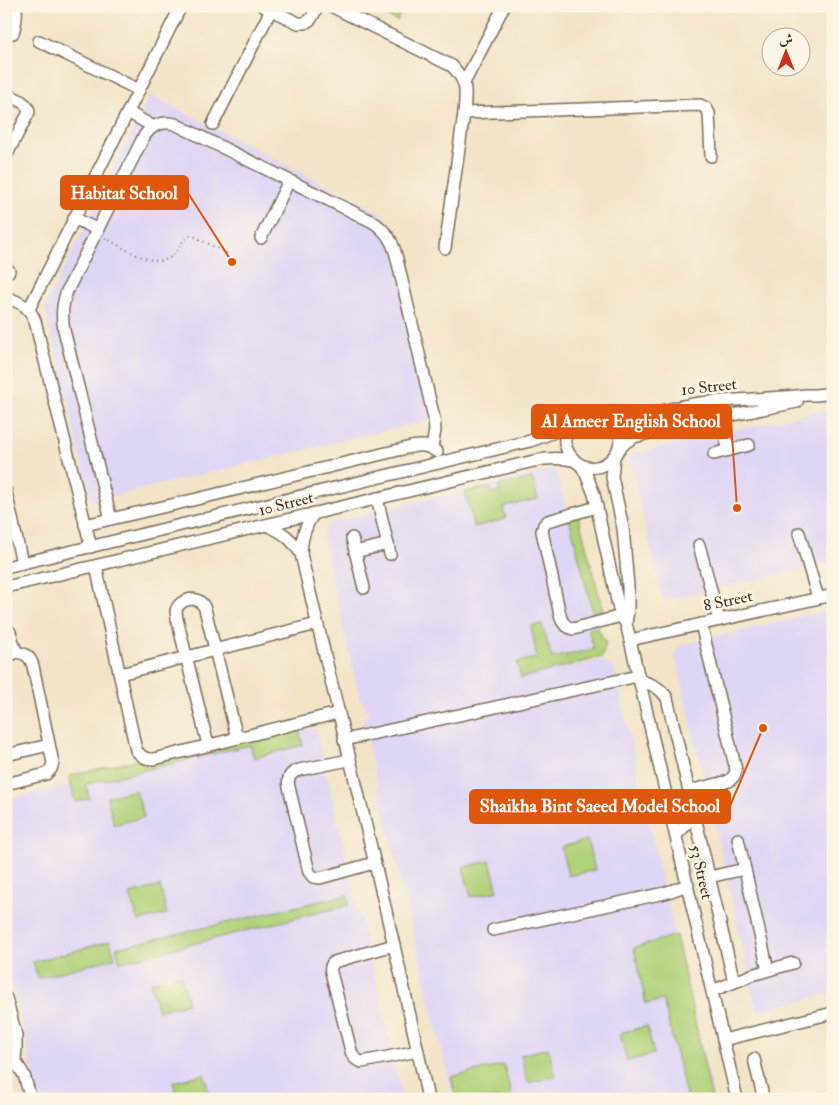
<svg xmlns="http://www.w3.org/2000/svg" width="839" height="1105" font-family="'IM FELL Double Pica',Amiri,serif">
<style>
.built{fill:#dfd5f5}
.green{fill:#b1d27a;stroke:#767e4c}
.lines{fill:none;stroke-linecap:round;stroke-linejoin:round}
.minor-casing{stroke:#7b6b59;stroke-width:14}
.path{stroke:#7b6b59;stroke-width:2;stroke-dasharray:1 4;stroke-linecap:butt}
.minor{stroke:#fff;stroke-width:11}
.labels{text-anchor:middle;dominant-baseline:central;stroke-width:5;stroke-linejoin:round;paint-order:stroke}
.street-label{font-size:16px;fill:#3b2a1e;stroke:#fcf5e5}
.leader{fill:none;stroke:#df570d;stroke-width:2}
.callout-dot{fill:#df570d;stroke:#fcf5e5;stroke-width:2}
.callout{fill:#df570d;stroke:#df570d;stroke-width:2}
.callout-label{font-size:18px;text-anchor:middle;font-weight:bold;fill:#fff}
</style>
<rect width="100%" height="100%" fill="#fcf5e5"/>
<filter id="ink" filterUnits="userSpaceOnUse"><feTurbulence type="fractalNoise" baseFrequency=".02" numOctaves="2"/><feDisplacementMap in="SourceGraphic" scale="10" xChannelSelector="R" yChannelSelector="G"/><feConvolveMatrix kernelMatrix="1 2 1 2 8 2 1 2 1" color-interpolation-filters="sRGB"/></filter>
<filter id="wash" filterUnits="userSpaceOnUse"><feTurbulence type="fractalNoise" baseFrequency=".0096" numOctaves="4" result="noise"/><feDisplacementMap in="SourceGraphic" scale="20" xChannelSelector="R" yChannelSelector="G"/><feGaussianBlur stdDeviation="1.12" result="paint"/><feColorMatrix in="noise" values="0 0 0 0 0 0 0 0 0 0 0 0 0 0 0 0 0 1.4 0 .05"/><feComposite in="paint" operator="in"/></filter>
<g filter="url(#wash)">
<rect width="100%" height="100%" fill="#f2e4c7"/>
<g class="built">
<polygon points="150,95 385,216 437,418 91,501 45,307"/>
<polygon points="823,410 833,448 833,562 663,601 629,455"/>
<polygon points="556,469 597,627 606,644 602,657 547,672 600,660 614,667 665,893 714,1099 454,1099 362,721 370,713 360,699 322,535 329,523"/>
<polygon points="833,609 833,993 757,1011 716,829 675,654 681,645"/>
<polygon points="301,728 316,729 403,1099 39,1099 6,958 6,800"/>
</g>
<g class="green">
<polygon points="367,6 404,6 397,21"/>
<polygon points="532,478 538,499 503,507 506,519 474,527 465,492 490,487 492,494 500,492 498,486"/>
<polygon points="578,515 603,610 593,613 569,518"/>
<polygon points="542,624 552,658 594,649 588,629 597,627 606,644 602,657 521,678 517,662 537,658 531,626"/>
<polygon points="297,721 303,745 254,758 250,745 86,784 89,798 75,802 69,776"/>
<polygon points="136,790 144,817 114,825 107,797"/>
<polygon points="587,840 595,870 568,876 561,847"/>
<polygon points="490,861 498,891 471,897 463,867"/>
<polygon points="160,886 167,914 138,921 130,894"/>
<polygon points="347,895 349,905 120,962 116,948"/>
<polygon points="676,935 712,1099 687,1099 663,1000 646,1004 634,948"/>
<polygon points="110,941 115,958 38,978 33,962"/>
<polygon points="181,975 188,1003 158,1011 150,983"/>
<polygon points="647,1026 654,1054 627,1061 620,1033"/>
<polygon points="548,1048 556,1076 528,1083 521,1055"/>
<polygon points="504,1065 512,1099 456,1099 451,1077"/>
<polygon points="204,1074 211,1099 178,1099 173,1082"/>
</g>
</g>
<g filter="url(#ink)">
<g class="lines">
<defs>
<g id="minor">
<polyline points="263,6 298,23 305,23 311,19 318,6"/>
<path d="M331 6 452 66C468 83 466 90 464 113L445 248"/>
<path d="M13 33C16 23 17 16 16 6"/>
<polyline points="39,41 139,90"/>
<polyline points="464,83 504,6"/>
<path d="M6 94C15 98 28 102 29 112L6 156"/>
<polyline points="128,112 152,126"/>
<polyline points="464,113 700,105 706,108 709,113 711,156"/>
<polyline points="213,124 271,10"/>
<polyline points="74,218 98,230"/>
<polyline points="261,238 289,181"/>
<polyline points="6,270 9,271"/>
<path d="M6 297C20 303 29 305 35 321L91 547"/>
<polyline points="29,309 181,6"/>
<path d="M607 416C612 420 616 424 619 431 626 453 602 475 581 465 573 461 567 452 565 444 564 432 570 421 580 415 592 409 598 415 610 416 616 417 622 418 629 417 653 415 676 406 700 403 735 399 771 399 806 395H816L833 393"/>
<polyline points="720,417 729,450"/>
<polyline points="619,449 626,442 634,437 669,428 797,402"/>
<polyline points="714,454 749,445"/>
<polyline points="614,457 612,477 623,528 628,586 628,611 626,623"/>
<polyline points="581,465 586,474 594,494 618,605 621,616 626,623 630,640 737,1099"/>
<polyline points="6,492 22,563"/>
<polyline points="377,498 390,554"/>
<path d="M597 507 548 521 544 525 542 531 560 615C562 623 565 626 573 629L621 616"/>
<path d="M314 513C305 526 301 538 301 554 343 735 390 916 428 1099"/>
<path d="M111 519 64 330C61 315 62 304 67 291L143 138C151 125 161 121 175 124L373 222C386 231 392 240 396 255L434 418 435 430 432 448"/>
<path d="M85 525 197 499 411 447C421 445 428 445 437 452"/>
<path d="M266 525C282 531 292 539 301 554"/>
<polyline points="799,533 818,598"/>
<polyline points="352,538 364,588"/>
<polyline points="699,545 719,620"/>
<polyline points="355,552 388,544"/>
<path d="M96 566 136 750C142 758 148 761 158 758L338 713"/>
<polyline points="6,567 530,441 568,427"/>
<path d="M6 587 534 461C547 458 560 458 573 460"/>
<polyline points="6,629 10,632 15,649 13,654 6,657"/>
<polyline points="630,640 833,595"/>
<polyline points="120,674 317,624"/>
<path d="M639 680C651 684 660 687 667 698L734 982"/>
<polyline points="344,740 638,676"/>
<path d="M208 745 177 619C177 617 176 612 176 611 179 599 196 595 203 605 205 607 205 610 206 613L237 738"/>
<polyline points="6,755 49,745"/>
<path d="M349 760 299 770C290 773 287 778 289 787L309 872 313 877 320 878 374 863"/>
<path d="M6 784 46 774 51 769 53 763 33 666C30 656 25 653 15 652"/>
<polyline points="689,791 729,781 734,776 736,770 701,624"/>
<polyline points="676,835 686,825 694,813"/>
<polyline points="738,839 768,970"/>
<polyline points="709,877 745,869"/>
<polyline points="493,930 665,893 688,885"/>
<path d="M394 945 334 962C331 965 330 968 331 972L351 1051C353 1058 356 1060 362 1062L418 1051"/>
<polyline points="712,991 752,975 793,963"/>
<polyline points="6,998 16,1035 16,1047 15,1061 24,1075 31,1099"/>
<polyline points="723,1040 833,1013"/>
<polyline points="754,1059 762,1092 762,1095 759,1099"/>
</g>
</defs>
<use href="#minor" class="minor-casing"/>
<path class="path" d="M105 238C122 246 155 271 172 256 179 250 181 240 190 236L195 237 228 254"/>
<use href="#minor" class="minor"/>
</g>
</g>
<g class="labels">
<g class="street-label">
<text transform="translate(709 387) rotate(-6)">10 Street</text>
<text transform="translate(286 504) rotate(-14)">10 Street</text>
<text transform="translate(728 601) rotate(-12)">8 Street</text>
<text transform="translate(701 872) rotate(77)">53 Street</text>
</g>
</g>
<path class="leader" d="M232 262L188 193M737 508L731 421M763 728L730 806"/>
<g class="callout-dot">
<circle cx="232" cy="262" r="5"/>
<circle cx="737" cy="508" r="5"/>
<circle cx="763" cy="728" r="5"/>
</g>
<g class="callout">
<rect x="61" y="176" width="127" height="33" rx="5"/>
<rect x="532" y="405" width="199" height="33" rx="5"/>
<rect x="470" y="790" width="260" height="33" rx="5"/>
</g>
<g class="callout-label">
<text x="124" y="199">Habitat School</text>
<text x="631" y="427">Al Ameer English School</text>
<text x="600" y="812">Shaikha Bint Saeed Model School</text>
</g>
<rect width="839" height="1105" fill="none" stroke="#fcf5e5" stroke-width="25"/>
<g transform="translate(786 52)"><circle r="24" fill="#fcf5e5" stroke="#afa495"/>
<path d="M0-4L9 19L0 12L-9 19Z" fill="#c8321e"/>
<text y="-8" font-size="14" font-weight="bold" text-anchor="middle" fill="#3b2a1e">ش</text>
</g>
</svg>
